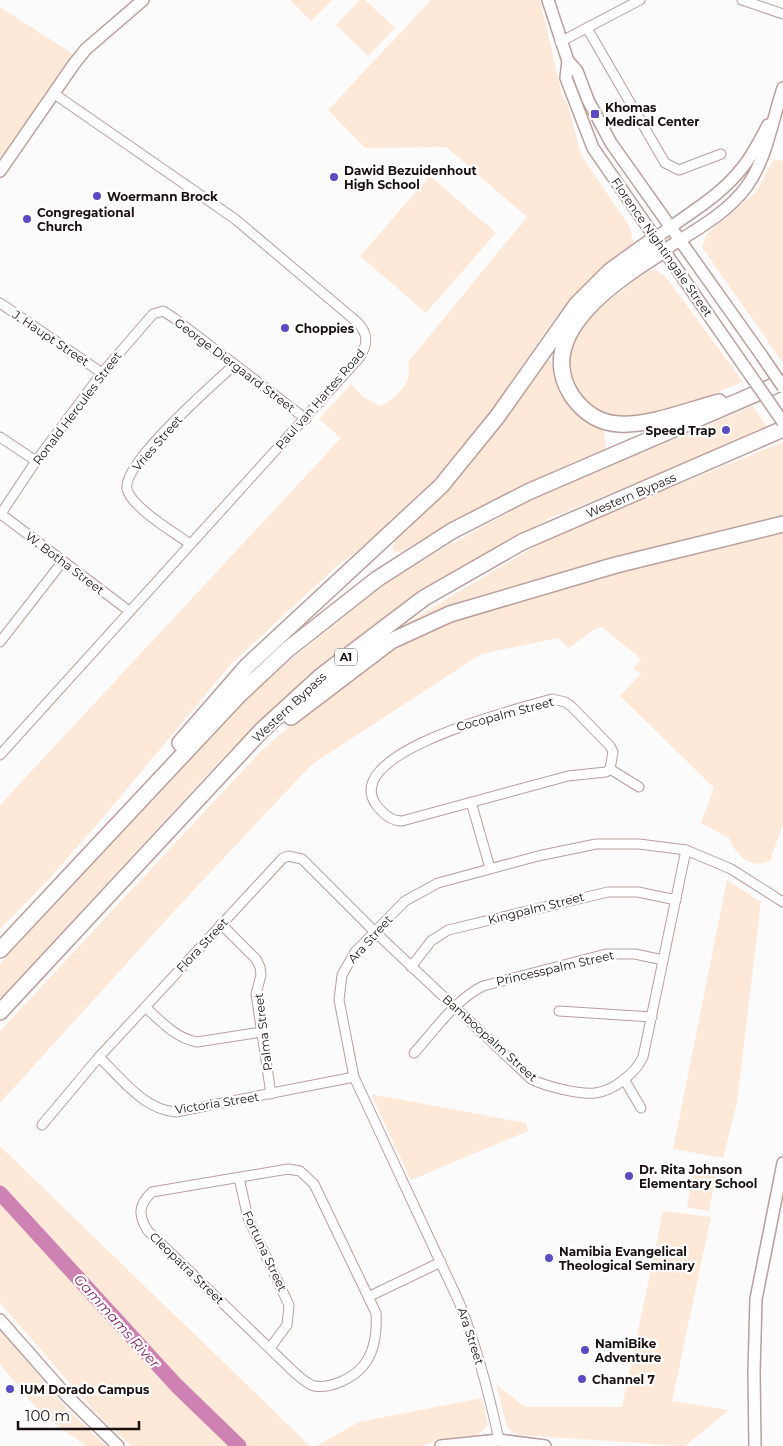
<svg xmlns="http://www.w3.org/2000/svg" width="783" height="1446" font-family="Montserrat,sans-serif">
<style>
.green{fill:#fee9d9}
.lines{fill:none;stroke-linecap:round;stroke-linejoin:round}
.river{stroke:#ce82b3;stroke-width:15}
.street-casing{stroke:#bb9e9d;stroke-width:11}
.secondary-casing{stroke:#bb9e9d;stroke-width:14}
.highway-casing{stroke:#bb9e9d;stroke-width:18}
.street{stroke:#fff;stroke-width:9}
.secondary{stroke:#fff;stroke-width:11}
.highway{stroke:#fff;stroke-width:15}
.secondary-bridge-casing{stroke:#bb9e9d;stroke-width:14;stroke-linecap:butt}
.secondary-bridge{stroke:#fff;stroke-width:11}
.poi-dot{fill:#5a4bc3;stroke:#fff;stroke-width:2}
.labels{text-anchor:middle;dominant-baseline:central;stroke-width:4.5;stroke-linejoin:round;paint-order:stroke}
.shield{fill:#fff;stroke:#5f5858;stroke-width:1}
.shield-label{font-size:11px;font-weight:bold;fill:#1a1010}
.poi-label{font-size:12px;font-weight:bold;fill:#1a1010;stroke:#fff;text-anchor:start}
.street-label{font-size:12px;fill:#1a1010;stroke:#fff}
.water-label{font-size:14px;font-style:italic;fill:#812766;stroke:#fff}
</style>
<rect width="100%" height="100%" fill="#fbfbfb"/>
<g class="green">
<polygon points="290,0 332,0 311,21"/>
<polygon points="360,0 365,0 395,28 368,56 336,25"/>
<path d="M431 0H540L562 95 568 105 581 155 629 226 634 243 630 250 605 267 574 295 554 319 470 442 420 498 383 531 337 566 231 664 106 814 49 879 0 929V805L341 438 319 419 351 384 363 397 381 406C398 396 413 383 408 362L527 217 446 147 365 148 328 110Z"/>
<polygon points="0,7 79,58 0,171"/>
<polygon points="774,159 783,161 783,363 702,247 707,234 756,192"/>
<polygon points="430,176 496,233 426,313 360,256"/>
<path d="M655 269 666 277 743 382C705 396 656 421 614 417 603 416 589 407 582 399 545 359 588 316 620 292 631 283 641 274 655 269Z"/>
<path d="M547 357C558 366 557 384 564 397 572 411 591 420 604 429L606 450 580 459 517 489 402 551 395 552 392 548 395 541 414 521Z"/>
<polygon points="753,406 768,429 550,518 410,600 380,621 277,706 227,753 0,999 0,964 229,715 260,685 382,586 442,549 533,499"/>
<path d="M783 442V515C651 549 517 577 394 636L393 631 554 535Z"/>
<path d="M783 530V824L770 861C750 869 736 856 729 838L701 823 714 788 620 696 641 674 633 668 641 659 602 627 593 630 569 648 558 638 481 654 311 765 177 908 0 1103V1031L260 752 327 694 372 662 428 632 488 608 577 582Z"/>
<polygon points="727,880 761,902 737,1102 723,1158 673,1149"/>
<polygon points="371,1094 526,1123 528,1131 411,1180"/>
<polygon points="0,1146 310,1446 131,1446 95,1412 0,1303"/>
<polygon points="694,1170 716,1174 709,1211 687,1207"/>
<polygon points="663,1211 711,1217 672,1401 729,1410 685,1446 519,1435 512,1432 507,1427 496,1384 525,1407 622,1407"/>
<polygon points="0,1330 67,1409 106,1446 86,1446 41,1414 0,1364"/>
<polygon points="482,1398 488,1426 477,1435 439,1440 422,1446 316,1446 359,1422"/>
</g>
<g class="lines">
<polyline class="river" points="0,1193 177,1386 239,1446"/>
<defs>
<g id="street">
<polyline points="742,0 783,14"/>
<polyline points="587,28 665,163 679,170 721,154"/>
<polyline points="560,42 640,0"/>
<polyline points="0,303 102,373"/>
<polyline points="0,437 36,461"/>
<polyline points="1,514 129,611"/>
<polyline points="0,515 36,461 102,373 153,314 163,311 174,318 306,419"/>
<path d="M190 544C175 533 131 507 127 489 122 463 214 384 234 365"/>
<polyline points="0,642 63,561"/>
<path d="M552 699 565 702 571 706 610 746 613 752 610 769 606 772 568 776 402 821C391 821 384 814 377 806 336 752 522 708 552 699Z"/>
<path d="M0 755 359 358C368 345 369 334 357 322L235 219 53 93"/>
<polyline points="610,769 639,787"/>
<polyline points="471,802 490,868"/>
<polyline points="221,924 256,959 260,967 261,975 256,994 271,1094"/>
<polyline points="411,967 431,941 448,930 608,892 638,892 676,900"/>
<path d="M145 1007C161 1021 175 1038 197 1042L262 1032"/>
<polyline points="559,1011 652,1017"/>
<path d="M414 1053C434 1031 456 999 483 986L606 954H635L663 960"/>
<path d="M99 1057C121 1078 144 1110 176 1112L354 1077"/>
<polyline points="624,1079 641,1108"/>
<path d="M42 1125 99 1057 283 858 288 856 302 859 375 932 531 1079C545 1086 579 1095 595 1093 613 1091 635 1074 643 1057L686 850"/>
<path d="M288 1169 300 1171 314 1184 376 1313C377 1330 375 1352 363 1366 353 1378 331 1389 314 1386 307 1384 301 1378 295 1373L148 1231C138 1216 138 1205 152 1192Z"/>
<polyline points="239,1178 248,1218 289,1305 287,1325 270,1348"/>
<polyline points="370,1296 441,1262"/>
<path d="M499 1440C489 1393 477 1347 459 1302L354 1077 339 1000 342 975 355 952 405 901 438 883 538 856 596 844H639L686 850 731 869 783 902"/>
</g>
<g id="secondary">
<polyline points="548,0 568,61 577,71 588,100 611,143 762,356"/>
<polyline points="568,61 566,78 593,148 744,366"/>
<polyline points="0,171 74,64 86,49 143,0"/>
<path d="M656 238C685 215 719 198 742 168 753 155 760 140 768 125"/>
<path d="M664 250C692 232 727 214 747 186 767 158 772 121 783 88"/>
<polyline points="0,1320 66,1395 118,1446"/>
<polyline points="441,1446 499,1440 545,1446"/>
<polyline points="755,1446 754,1372 756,1299 783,1163"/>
</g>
<g id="highway">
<path d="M664 250C620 278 531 333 572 396 584 413 599 423 619 424 649 426 689 410 719 402"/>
<polyline points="291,717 391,641 450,614 616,565 783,524"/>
<polyline points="180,743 248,665 441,486 497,417 577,304 610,271 656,238"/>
<polyline points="0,950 238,696 287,650 377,579 452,531 528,492 783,382"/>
<polyline points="0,1012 262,730 321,676 424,598 522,542 783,429"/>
</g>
</defs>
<use href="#street" class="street-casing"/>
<use href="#secondary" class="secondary-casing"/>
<use href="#highway" class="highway-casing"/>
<use href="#street" class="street"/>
<use href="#secondary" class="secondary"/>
<use href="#highway" class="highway"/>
<defs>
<g id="secondary-bridge">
<polyline points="762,356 783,387"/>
<polyline points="744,366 783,422"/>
</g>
</defs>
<use href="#secondary-bridge" class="secondary-bridge-casing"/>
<use href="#secondary-bridge" class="secondary-bridge"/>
</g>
<g class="poi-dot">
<rect x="590" y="109" width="10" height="10" rx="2.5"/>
<circle cx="334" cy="177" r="5"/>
<circle cx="97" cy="196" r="5"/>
<circle cx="27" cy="219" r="5"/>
<circle cx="285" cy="328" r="5"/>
<circle cx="726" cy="430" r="5"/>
<circle cx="629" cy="1176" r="5"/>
<circle cx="549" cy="1258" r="5"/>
<circle cx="585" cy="1350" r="5"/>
<circle cx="582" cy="1379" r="5"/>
<circle cx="10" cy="1389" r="5"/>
</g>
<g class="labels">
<rect class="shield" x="335" y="648.5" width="22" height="17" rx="4"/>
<g class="shield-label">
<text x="346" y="657">A1</text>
</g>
<g class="poi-label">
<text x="605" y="107">Khomas<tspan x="605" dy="14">Medical Center</tspan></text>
<text x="344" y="170">Dawid Bezuidenhout<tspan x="344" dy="14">High School</tspan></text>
<text x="107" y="196">Woermann Brock</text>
<text x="37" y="212">Congregational<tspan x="37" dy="14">Church</tspan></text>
<text x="295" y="328">Choppies</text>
<text x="716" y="430" text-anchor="end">Speed Trap</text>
<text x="639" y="1169">Dr. Rita Johnson<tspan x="639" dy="14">Elementary School</tspan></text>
<text x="559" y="1251">Namibia Evangelical<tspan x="559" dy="14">Theological Seminary</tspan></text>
<text x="595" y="1343">NamiBike<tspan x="595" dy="14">Adventure</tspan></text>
<text x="592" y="1379">Channel 7</text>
<text x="20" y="1389">IUM Dorado Campus</text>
</g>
<g class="street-label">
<text transform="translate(662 247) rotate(55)">Florence Nightingale Street</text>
<text transform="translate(51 338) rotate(34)">J. Haupt Street</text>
<text transform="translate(235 365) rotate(37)">George Diergaard Street</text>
<text transform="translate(320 399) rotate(-49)">Paul van Hartes Road</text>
<text transform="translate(77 408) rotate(-53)">Ronald Hercules Street</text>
<text transform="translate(157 443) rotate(-49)">Vries Street</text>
<text transform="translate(631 495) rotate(-23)">Western Bypass</text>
<text transform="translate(65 563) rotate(37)">W. Botha Street</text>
<text transform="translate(289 707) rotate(-43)">Western Bypass</text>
<text transform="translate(505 714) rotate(-15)">Cocopalm Street</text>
<text transform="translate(536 908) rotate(-14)">Kingpalm Street</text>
<text transform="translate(370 939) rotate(-48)">Ara Street</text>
<text transform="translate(202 945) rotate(-47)">Flora Street</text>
<text transform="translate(555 968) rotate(-13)">Princesspalm Street</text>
<text transform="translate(263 1032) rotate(-97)">Palma Street</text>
<text transform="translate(490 1038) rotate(42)">Bamboopalm Street</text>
<text transform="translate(217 1103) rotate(-9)">Victoria Street</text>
<text transform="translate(265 1251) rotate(65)">Fortuna Street</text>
<text transform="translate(187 1268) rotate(44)">Cleopatra Street</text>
<text transform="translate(471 1336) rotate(72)">Ara Street</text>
</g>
<g class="water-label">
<text transform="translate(117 1321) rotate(48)">Gammams River</text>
</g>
</g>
<path d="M18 1421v8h121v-8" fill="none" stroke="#1a1010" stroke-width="2.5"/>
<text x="25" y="1421" font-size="15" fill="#1a1010" stroke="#ffffff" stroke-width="4" paint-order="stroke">100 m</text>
</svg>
